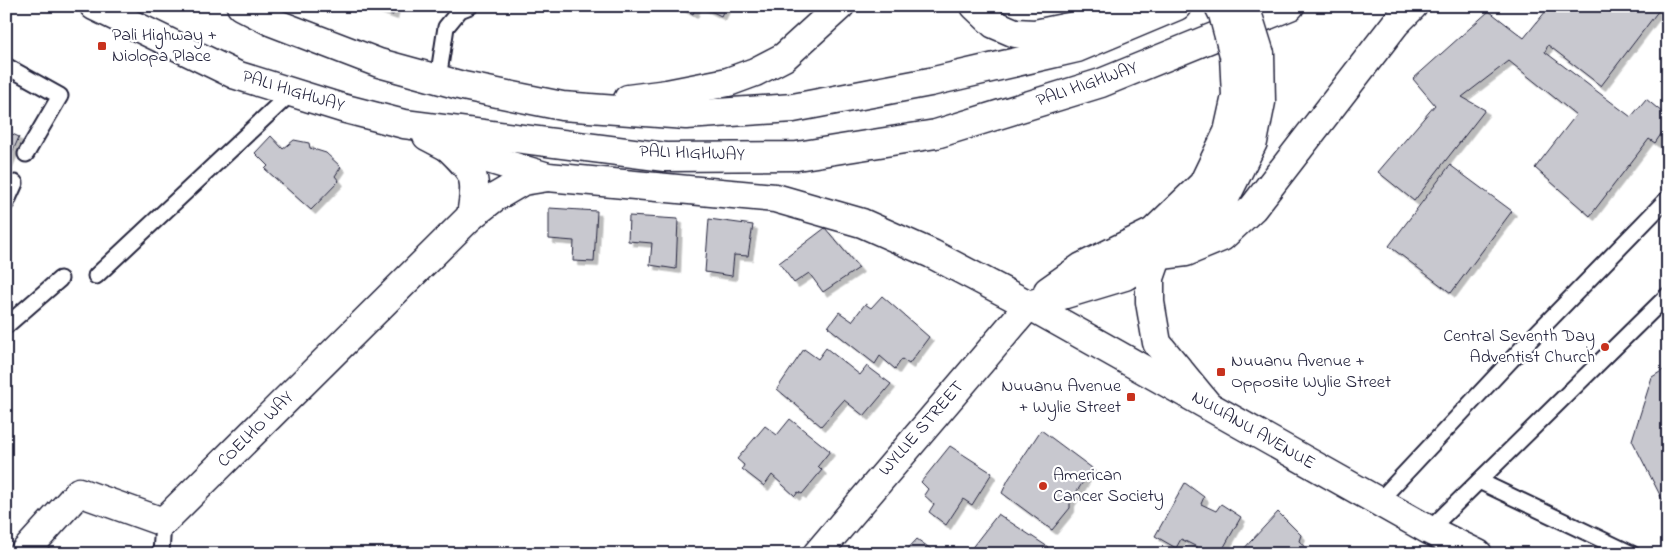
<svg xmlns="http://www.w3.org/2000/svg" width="1674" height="560" font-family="'Indie Flower',sans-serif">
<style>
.building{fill:#c8c8cf;stroke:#22223b;filter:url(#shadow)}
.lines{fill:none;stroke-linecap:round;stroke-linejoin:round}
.lane-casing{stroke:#22223b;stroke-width:19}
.street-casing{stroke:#22223b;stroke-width:31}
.secondary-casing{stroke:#22223b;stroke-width:31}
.highway-casing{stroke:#22223b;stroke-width:31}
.lane{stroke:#fff;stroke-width:15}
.street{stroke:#fff;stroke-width:28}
.secondary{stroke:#fff;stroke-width:28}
.highway{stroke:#fff;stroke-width:28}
.highway-bridge-casing{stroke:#22223b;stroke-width:31;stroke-linecap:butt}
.highway-bridge{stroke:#fff;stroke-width:28}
.poi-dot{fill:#c8321e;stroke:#fff;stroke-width:2}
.labels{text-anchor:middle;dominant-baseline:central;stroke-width:4.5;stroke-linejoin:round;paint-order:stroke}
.poi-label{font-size:18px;fill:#22223b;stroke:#fff;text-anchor:start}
.street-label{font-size:18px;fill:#22223b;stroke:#fff}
</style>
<defs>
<filter id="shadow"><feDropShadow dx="4.5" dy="4.5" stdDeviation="0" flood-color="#0004"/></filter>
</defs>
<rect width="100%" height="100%" fill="#fff"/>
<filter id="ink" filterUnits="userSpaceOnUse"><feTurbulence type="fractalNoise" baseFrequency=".02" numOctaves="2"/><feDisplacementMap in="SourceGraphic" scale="10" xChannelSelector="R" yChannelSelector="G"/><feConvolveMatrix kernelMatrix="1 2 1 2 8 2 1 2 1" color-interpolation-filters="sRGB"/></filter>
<g filter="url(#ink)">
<g class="building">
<polygon points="368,6 395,6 393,15"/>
<polygon points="678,6 696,6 693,14"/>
<polygon points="701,6 726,6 721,16"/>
<polygon points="1550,6 1654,6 1659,10 1601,86 1548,45 1545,52 1631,117 1646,99 1668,117 1668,124 1655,143 1649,139 1590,216 1535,168 1576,115 1509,61 1462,97 1485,110 1414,201 1378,172 1435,105 1413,79 1489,11 1524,38"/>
<polygon points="6,131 19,137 6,167"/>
<polygon points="271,136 283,149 294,140 309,143 310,148 326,153 341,167 335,176 339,181 311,210 265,169 268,166 255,153"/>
<polygon points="1450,165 1512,211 1451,293 1389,246"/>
<polygon points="549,208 597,211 594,262 573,261 574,241 549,239"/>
<polygon points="629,216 678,219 676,269 650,265 652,243 628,241"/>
<polygon points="709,219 753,225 748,256 734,255 732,276 705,272"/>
<polygon points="825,228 859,268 823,292 809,273 794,283 779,263"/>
<polygon points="882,296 929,337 909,364 902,359 895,369 880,356 875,364 828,327 839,312 852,321 865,304 871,308"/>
<polygon points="826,348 860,375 867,366 891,384 864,416 844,400 821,426 777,389 804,349 818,359"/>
<polygon points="1668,367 1668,501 1662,499 1632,440 1652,377"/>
<polygon points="790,419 830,451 818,466 822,470 802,494 798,492 795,496 772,475 764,486 742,469 744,465 737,459 765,426 777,435"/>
<polygon points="1041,430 1092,468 1070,502 1070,508 1052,530 1002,493 1008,480"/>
<polygon points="950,446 992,473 972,505 963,499 946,525 929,512 934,504 924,495 928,489 921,482"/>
<polygon points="1185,483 1204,497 1201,504 1216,511 1221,504 1241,517 1220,554 1193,554 1197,547 1181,539 1176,548 1155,536"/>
<polygon points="1278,512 1301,535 1299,541 1314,554 1239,554"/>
<polygon points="998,514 1048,547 1042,554 967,554"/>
<polygon points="917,539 938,554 903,554"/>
</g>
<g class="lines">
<defs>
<g id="lane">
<polyline points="6,66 60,96 26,154"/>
<polyline points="438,79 446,27 460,10 470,6"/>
<polyline points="6,203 15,183"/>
<polyline points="96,276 292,92"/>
<polyline points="6,326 60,279"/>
<polyline points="1479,481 1632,554"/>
<polyline points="1378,502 1528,342 1668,198"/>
<polyline points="1429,530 1668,295"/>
<polyline points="161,554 163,522"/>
</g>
<polyline id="street" points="23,554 79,492 163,522 471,216"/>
<polyline id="secondary" points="817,554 1029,305 1429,530 1478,554"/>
<g id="highway">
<polyline points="94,6 236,75 342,108 404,124 665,157 797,156 936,134 1101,83 1290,6"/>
<polyline points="241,6 272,22 379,63 463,86 562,106 686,115 793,108 930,82 1077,48 1177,6"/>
<polyline points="975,6 994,24 1015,33 1035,34 1074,26 1131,6"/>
<polyline points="628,99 667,94 728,82 755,72 784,57 840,6"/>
<polyline points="427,136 448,147 548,177 775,198 862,223 932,254 1029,305 1125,276 1169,248 1225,198 1253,142 1261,102 1260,54"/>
<path d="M448 147C477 175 477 177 471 216"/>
<polyline points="471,216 494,198 523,181 548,177"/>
<polyline points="1158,255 1150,278 1150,302 1157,343 1207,404"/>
<polyline points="1162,255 1186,252 1222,237 1253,208 1396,23 1413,6"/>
<polyline points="1048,291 1082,267 1153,232 1203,184 1228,132 1236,96 1234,55"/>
</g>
</defs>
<use href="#lane" class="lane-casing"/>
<use href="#street" class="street-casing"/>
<use href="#secondary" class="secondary-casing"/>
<use href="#highway" class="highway-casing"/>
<use href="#lane" class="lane"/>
<use href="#street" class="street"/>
<use href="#secondary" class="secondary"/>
<use href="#highway" class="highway"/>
<defs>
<g id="highway-bridge">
<polyline points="1219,6 1223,14 1234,55"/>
<polyline points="1245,6 1260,54"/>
</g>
</defs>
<use href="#highway-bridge" class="highway-bridge-casing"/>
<use href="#highway-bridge" class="highway-bridge"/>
</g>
</g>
<g class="poi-dot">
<rect x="97" y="41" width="10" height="10" rx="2.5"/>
<circle cx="1605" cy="347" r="5"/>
<rect x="1216" y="367" width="10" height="10" rx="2.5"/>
<rect x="1126" y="392" width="10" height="10" rx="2.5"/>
<circle cx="1043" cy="486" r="5"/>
</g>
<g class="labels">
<g class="poi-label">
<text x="112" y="36">Pali Highway +<tspan x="112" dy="21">Niolopa Place</tspan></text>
<text x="1595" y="337" text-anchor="end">Central Seventh Day<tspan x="1595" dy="21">Adventist Church</tspan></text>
<text x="1231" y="362">Nuuanu Avenue +<tspan x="1231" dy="21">Opposite Wylie Street</tspan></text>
<text x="1121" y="387" text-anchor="end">Nuuanu Avenue<tspan x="1121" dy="21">+ Wylie Street</tspan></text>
<text x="1053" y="476">American<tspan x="1053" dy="21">Cancer Society</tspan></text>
</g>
<g class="street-label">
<text transform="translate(1087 85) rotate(-19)">PALI HIGHWAY</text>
<text transform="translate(293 92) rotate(17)">PALI HIGHWAY</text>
<text transform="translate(692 154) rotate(2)">PALI HIGHWAY</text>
<text transform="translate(922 429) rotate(-49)">WYLLIE STREET</text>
<text transform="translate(256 430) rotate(-45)">COELHO WAY</text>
<text transform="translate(1253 431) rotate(30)">NUUANU AVENUE</text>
</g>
</g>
<rect width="1674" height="560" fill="none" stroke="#fff" stroke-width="25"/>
<rect x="12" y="12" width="1649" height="535" fill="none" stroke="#22223b" stroke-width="2" filter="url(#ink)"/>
</svg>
